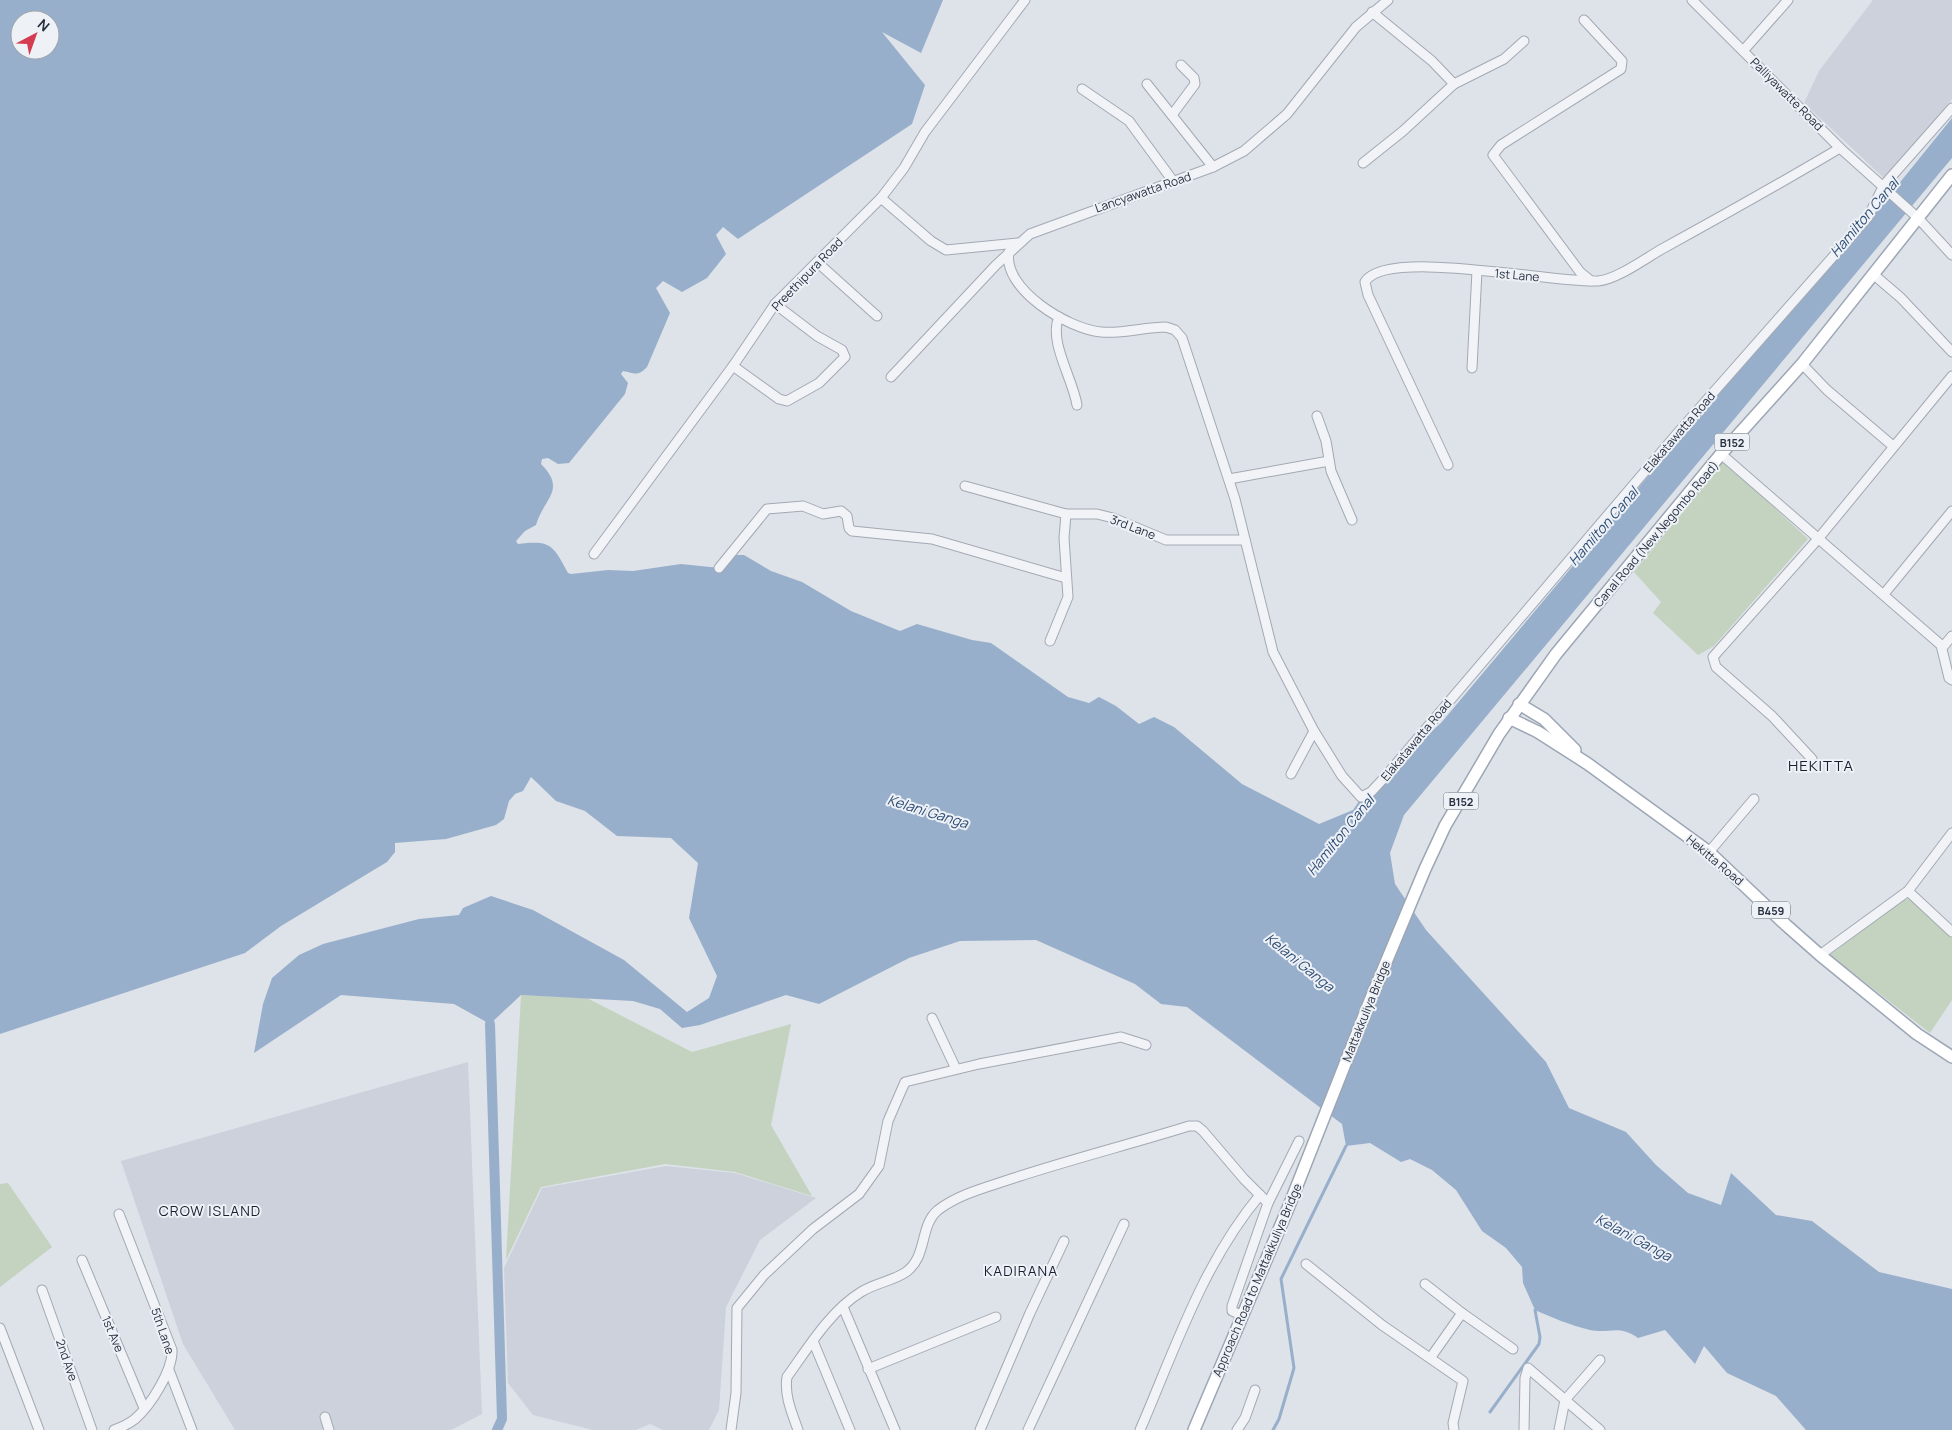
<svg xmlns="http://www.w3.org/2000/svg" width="1952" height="1430" font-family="Manrope,sans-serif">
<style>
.built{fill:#ccd1db}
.green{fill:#c4d3bf}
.water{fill:#98afcb;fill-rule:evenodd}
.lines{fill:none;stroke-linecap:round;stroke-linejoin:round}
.stream{stroke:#98afcb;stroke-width:3}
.canal{stroke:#98afcb;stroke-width:10}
.minor-casing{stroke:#a3a9b3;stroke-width:11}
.major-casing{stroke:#9da6b5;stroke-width:14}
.minor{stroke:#f1f3f7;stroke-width:9}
.major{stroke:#fff;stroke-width:11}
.labels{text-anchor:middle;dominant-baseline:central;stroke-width:4;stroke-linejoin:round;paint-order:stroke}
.shield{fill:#eef1f6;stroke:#636a77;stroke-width:1}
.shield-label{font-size:11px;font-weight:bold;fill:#273040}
.street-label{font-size:12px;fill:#273040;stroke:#eef1f6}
.water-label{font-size:14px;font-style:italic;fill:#2f4e76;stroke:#eef1f6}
.neighbourhood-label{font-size:14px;letter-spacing:1px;fill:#192131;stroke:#eef1f6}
.quarter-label{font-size:15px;letter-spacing:1px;fill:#192131;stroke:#eef1f6}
</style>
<rect width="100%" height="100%" fill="#dee2e9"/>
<g class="built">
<polygon points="1873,0 1952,0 1952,99 1885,179 1804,103 1819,71"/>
<polygon points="468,1062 482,1414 451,1430 235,1430 183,1344 121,1161"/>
<polygon points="666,1166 735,1173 816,1198 760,1240 726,1307 719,1410 710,1428 708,1430 663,1430 650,1424 636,1430 593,1430 533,1415 508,1383 504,1268 542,1188"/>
</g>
<g class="green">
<polygon points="1724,461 1808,539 1714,646 1698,655 1653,613 1661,602 1634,572"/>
<polygon points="1910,899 1952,937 1952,1000 1930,1033 1830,955 1903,900"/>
<polygon points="521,995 587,998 692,1052 791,1024 771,1125 812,1196 735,1172 665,1164 541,1187 506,1260"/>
<polygon points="8,1183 52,1247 0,1287 0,1184"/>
</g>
<path class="water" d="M0 0H943L921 53 882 32 925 85 912 124 738 239 723 227 716 235 726 254 707 278 682 292 663 281 656 288 670 313 647 367C637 377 635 373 623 371L621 374 628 383 625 394 569 463 558 464 548 458 542 459 541 464C567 490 544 498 536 525L525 531 516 541 518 544C551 540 553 545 568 573L571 574 608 570 633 571 681 564 720 568 732 555H744L771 571 802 582 851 611 900 631 917 624 972 640 991 643 1068 697 1089 703 1099 697 1116 706 1139 724 1154 717 1174 727 1242 784 1319 824 1353 810 1371 784 1441 723 1665 456 1872 217 1952 118V158L1404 815 1390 853 1395 884 1426 930 1546 1062 1569 1108 1626 1132 1656 1165 1688 1193 1721 1205 1731 1173 1776 1215 1812 1221 1879 1272 1952 1289V1430H1806L1776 1396 1727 1373 1704 1346 1695 1364 1665 1330 1638 1338C1618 1324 1610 1334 1590 1330 1570 1325 1553 1318 1535 1310L1523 1283 1522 1267 1506 1248 1482 1231 1456 1190 1432 1170 1410 1159 1401 1162 1370 1143 1346 1146 1342 1124 1187 1007 1161 1004 1135 984 1036 940 960 941 909 958 819 1004 786 995 700 1025 682 1028 660 1009 633 1001 521 995 490 1024 454 1004 341 995 254 1053 263 1004 272 978 299 955 323 944 419 919 459 915 463 908 491 896 533 910 624 960 687 1012 709 998 717 976 689 918 698 863 671 838 617 836 585 811 556 801 531 777 523 791 515 794 509 801 504 819 496 825 446 839 395 843V852L387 862 281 926 245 953 0 1034ZM20 20H50V50H20Z"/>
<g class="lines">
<g class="stream">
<polyline points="1490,1412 1539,1344 1540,1337 1535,1310"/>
<polyline points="1273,1430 1279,1419 1294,1368 1281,1279 1346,1146"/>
</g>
<polyline class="canal" points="490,1024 502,1419 497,1430"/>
<defs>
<g id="minor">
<polyline points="1692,0 1840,148 1918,218 1952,255"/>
<polyline points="1372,12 1432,61 1454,84"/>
<polyline points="1584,20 1622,61 1621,69 1501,145 1493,155 1580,272 1591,281"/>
<polyline points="1743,51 1788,0"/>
<polyline points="1147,84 1213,167"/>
<polyline points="1082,89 1129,121 1173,181"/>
<polyline points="1172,115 1195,84 1194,78 1181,65"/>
<polyline points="1363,163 1403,131 1454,84 1504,59 1524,41"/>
<polyline points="881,198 931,241 946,250 1018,243"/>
<path d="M1009 252C1002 289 1068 329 1101 332 1123 334 1144 327 1166 327L1175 330 1182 338 1235 499 1273 652 1314 731 1342 776 1361 797 1371 792 1384 778 1675 436 1868 217 1884 185 1952 108"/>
<polyline points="817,262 877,316"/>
<polyline points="1873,274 1901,298 1952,352"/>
<path d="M1059 317C1048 341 1073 379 1077 405"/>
<polyline points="1802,364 1827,390 1893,446"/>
<polyline points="733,366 779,399 787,401 819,383 845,357 842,350 817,336 775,304"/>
<polyline points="1472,368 1477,271"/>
<polyline points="891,377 996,265 1030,234 1213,167 1244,151 1287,114 1356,27 1388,0"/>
<polyline points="1317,416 1326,441 1331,471 1352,520"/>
<polyline points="1721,454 1941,645 1949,678 1952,680"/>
<path d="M1448 465 1368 295 1365 282C1385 247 1557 284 1598 281 1616 280 1646 258 1662 249 1722 216 1781 183 1840 148"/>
<polyline points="1229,479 1329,461"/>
<polyline points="965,486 1066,514 1097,514 1113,518 1166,540 1245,540"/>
<polyline points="594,554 733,366 775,304 881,198 904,168 925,132 1025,0"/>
<polyline points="719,568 767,509 803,506 823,514 841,511 847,516 849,528 852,531 932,539 1066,578"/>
<polyline points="1884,594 1952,511"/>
<polyline points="1050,641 1068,597 1064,538 1066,514"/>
<polyline points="1942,648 1952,636"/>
<polyline points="1812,759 1772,716 1716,667 1713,657 1818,539 1952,376"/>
<polyline points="1291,774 1314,731"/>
<polyline points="1709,852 1754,799"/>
<polyline points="1908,891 1952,932"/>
<polyline points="1820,955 1908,891 1952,833"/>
<polyline points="932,1018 956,1069"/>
<polyline points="1268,1203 1299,1141"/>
<polyline points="82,1260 144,1408"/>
<polyline points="1306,1264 1382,1325 1463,1381 1453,1423 1454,1430"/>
<polyline points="1425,1284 1462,1313"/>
<polyline points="42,1290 92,1430"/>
<polyline points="843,1307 895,1430"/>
<polyline points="0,1328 39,1430"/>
<polyline points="813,1341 850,1430"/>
<polyline points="1431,1357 1462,1313 1513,1349"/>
<polyline points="868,1369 996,1317"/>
<polyline points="169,1370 192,1430"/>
<polyline points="325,1417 329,1430"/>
<path d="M114 1430C122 1427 129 1424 135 1419 151 1405 173 1370 172 1350L119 1214"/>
<polyline points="731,1430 736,1393 737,1308 764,1275 813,1229 859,1194 879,1166 888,1121 905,1082 979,1064 1121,1037 1146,1045"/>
<path d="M798 1430C792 1413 784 1395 787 1377 808 1348 830 1311 861 1292 875 1283 893 1281 906 1272 928 1256 919 1226 938 1210 961 1193 988 1187 1014 1178 1072 1159 1131 1144 1189 1126H1197L1203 1131 1244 1179 1268 1203 1232 1306V1311L1241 1315"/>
<polyline points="980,1430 1030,1313 1064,1241"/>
<polyline points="1028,1430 1124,1224"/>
<path d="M1140 1430C1175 1349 1203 1263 1260 1195"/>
<polyline points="1237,1430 1245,1418 1255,1390"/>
<polyline points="1524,1430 1525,1378 1528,1368 1600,1430"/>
<polyline points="1559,1430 1565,1400 1600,1360"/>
</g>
<g id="major">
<polyline points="1519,704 1544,719 1575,750"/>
<polyline points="1509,718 1538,732 1588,764 1709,852 1786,925 1820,955 1917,1034 1952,1057"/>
<polyline points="1194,1430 1289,1206 1369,1003 1425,869 1445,826 1499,734 1556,654 1721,454 1802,364 1952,175"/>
</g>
</defs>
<use href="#minor" class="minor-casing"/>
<use href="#major" class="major-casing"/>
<use href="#minor" class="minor"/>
<use href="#major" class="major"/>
</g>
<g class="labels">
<g class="shield">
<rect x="1714.5" y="433.5" width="35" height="17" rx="4"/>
<rect x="1443.5" y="792.5" width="35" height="17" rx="4"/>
<rect x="1752" y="901.5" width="38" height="17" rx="4"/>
</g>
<g class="shield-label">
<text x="1732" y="442">B152</text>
<text x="1461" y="801">B152</text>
<text x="1771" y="910">B459</text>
</g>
<g class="street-label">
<text transform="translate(1787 94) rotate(45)">Palliyawatte Road</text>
<text transform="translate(1143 192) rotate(-19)">Lancyawatta Road</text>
<text transform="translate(807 274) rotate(-46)">Preethipura Road</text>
<text transform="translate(1517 275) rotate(5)">1st Lane</text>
<text transform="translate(1679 432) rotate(-49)">Elakatawatta Road</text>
<text transform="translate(1133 527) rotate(21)">3rd Lane</text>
<text transform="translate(1656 534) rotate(-50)">Canal Road (New Negombo Road)</text>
<text transform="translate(1416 740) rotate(-50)">Elakatawatta Road</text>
<text transform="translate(1715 860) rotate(40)">Hekitta Road</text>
<text transform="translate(1366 1011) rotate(-68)">Mattakkuliya Bridge</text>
<text transform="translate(1257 1280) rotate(-67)">Approach Road to Mattakkuliya Bridge</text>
<text transform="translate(163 1331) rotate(71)">5th Lane</text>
<text transform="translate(113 1334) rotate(67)">1st Ave</text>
<text transform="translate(67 1360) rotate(71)">2nd Ave</text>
</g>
<g class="water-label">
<text transform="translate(1864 217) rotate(-50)">Hamilton Canal</text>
<text transform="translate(1603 526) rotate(-49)">Hamilton Canal</text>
<text transform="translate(928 811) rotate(17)">Kelani Ganga</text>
<text transform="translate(1340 835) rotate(-51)">Hamilton Canal</text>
<text transform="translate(1300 962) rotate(39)">Kelani Ganga</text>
<text transform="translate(1634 1237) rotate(28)">Kelani Ganga</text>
</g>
<g class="neighbourhood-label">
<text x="210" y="1210">CROW ISLAND</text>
<text x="1021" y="1270">KADIRANA</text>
</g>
<g class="quarter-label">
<text x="1821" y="765">HEKITTA</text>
</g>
</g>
<g transform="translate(35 35) rotate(41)"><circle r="24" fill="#eef1f6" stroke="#9ea4ad"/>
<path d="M0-4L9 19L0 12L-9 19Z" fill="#d43d51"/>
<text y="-8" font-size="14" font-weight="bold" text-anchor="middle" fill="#273040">N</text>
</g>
</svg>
